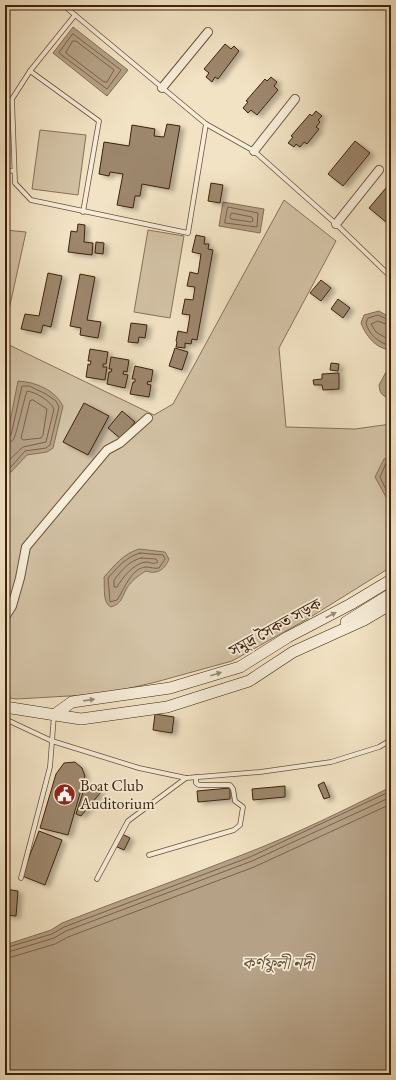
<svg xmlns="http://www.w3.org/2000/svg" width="396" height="1080" font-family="'EB Garamond','Noto Serif Bengali',serif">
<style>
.green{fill:#d3c2a5;stroke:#887259}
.water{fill:#b5a186;stroke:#856e56}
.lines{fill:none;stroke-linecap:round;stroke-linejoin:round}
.shore{stroke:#7a624a;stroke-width:1}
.building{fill:#9c866c;stroke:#3e220d;filter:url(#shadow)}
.service-casing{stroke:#6b523b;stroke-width:5.5}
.minor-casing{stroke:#6b523b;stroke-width:10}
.secondary-casing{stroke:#3e220d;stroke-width:12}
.service{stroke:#f7edd9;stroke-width:4}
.minor{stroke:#f7edd9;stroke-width:8}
.secondary{stroke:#f7edd9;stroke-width:11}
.oneway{fill:#9a8873}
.labels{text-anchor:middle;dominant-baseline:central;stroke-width:3.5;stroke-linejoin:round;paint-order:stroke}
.street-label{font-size:16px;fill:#3e220d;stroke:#f7edd9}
.poi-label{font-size:16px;fill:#3e220d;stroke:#f7edd9;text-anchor:start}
.water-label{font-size:17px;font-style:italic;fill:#684e37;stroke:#f7edd9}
</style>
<defs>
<filter id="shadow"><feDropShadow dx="4.5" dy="2.5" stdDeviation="2" flood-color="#0004"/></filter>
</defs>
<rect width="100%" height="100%" fill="#f2e3c4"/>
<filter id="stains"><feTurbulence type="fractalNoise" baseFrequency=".005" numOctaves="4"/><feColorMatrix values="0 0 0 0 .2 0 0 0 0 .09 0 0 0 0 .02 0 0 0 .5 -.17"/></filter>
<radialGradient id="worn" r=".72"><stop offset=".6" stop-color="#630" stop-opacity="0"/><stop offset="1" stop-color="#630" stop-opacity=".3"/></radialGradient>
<g class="green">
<polygon points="40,130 86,135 78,195 32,189"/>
<polygon points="284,200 336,241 279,348 286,427 355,429 391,424 391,567 309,618 232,661 156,682 104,694 16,699 5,697 5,343 154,415 173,404"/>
<polygon points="5,230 26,232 5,328"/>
<polygon points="148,230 184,236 170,318 134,312"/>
</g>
<g class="water">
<polygon points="73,27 128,70 107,96 53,53"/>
<polygon points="223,202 264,209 260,233 219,226"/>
<path d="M379 311 391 318V350C376 349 366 336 361 323L364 315Z"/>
<path d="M391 370V398H390C381 396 380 393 379 385L386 372Z"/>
<path d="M18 381C36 382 55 390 63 406L53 448 47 452 27 455 11 472 6 473 5 470 6 442Z"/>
<polygon points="391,457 391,506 375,477 384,459"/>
<path d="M139 549 165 552 169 559C165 569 158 575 146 571 139 575 131 581 127 588 122 596 122 604 111 607 102 603 105 586 104 577 115 565 123 554 139 549Z"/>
<path d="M391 787V1075H5V945L51 930 62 923C123 899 186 877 247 853 296 834 344 810 391 787Z"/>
</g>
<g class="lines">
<g class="shore">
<polygon points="73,34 121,70 107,89 59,53"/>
<polygon points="73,41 76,41 114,70 107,82 104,82 66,53"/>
<polygon points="228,207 258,213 257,227 225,223"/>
<polygon points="232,213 252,217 253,221 251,222 231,219 230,217"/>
<path d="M391 321 378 315 368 318 366 323C369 335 379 343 391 346"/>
<polyline points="391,326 378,321 371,324 376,332 391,341"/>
<polygon points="33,400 47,409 43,435 41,438 23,440 21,438 30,401"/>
<polyline points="5,438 11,435 22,386 29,386 46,394 56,401 59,407 50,445 46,448 25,451 10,468 5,469"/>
<path d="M5 443C8 443 11 442 13 440 16 437 24 399 27 391 35 392 50 400 54 409L46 442 23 447 5 464"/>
<polyline points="391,461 386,463 380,477 391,500"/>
<path d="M140 553 163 555 165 559 159 568C154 569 151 567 146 567 131 568 124 590 117 600L110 602 108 578C118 567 126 557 140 553Z"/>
<path d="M141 558 156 559 158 562C153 565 151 562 146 562 134 563 122 578 117 587H114V580C122 570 129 561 141 558Z"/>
<polyline points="5,948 52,934 64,927 250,857 391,791"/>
<polyline points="5,953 54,938 66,931 252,861 391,797"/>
<polyline points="5,959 55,944 68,937 254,867 391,804"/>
</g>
</g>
<g class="building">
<polygon points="225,44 231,49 234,46 239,51 218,79 215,77 212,82 206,77 209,73 204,69"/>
<polygon points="271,77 277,82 274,86 278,90 257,115 251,110 248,113 243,108 248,102 246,101 265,79 267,81"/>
<polygon points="316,111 322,116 318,120 320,122 316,127 319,129 307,144 304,142 300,147 296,144 294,147 288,143 293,137 291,136 310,114 312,116"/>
<polygon points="167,124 180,126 169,189 142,184 140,196 135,196 133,208 117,205 123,174 110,172 109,176 99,174 104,142 129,146 132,125 155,129 154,136 164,137"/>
<polygon points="355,141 370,153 343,186 328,174"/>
<polygon points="391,182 391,215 386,222 369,208"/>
<polygon points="211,183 223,185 220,203 208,201"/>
<polygon points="78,224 85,225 84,242 93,243 92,255 68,252 71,231 77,232"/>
<polygon points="196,235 205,237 204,244 209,244 208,249 213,250 197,340 192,339 191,344 185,343 185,348 176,347 177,342 176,341 178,331 187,333 190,315 182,314 185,299 193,300 195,287 187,286 190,272 198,274 201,254 192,252"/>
<polygon points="96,242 104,243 103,254 95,253"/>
<polygon points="48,273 62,276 51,327 43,325 41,333 21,329 25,314 39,316"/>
<polygon points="80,274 95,277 87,320 101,322 98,338 80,335 81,328 70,326"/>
<polygon points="321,280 331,288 321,301 310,293"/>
<polygon points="338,299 350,308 343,318 331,309"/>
<polygon points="131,323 147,325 145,338 139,337 138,343 128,342"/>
<polygon points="175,348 188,352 182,370 169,366"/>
<polygon points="90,349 108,352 106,364 103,364 103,367 107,367 105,380 86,377 88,364 90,365 91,361 88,361"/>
<polygon points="111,357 129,360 127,372 124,371 123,374 128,375 125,388 107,384 109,372 111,372 112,369 109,369"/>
<polygon points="331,363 339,364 338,371 330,370"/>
<polygon points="135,366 153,370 151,382 148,381 147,384 151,385 149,397 130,394 133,382 135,382 135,379 132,379"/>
<polygon points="339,373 339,389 323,390 322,385 314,385 313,380 322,379 322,374"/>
<polygon points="84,403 109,416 88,455 63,442"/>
<polygon points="122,411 135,422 121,439 108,428"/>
<polygon points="155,714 174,717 172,733 153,730"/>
<polygon points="75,762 82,768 85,776 68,835 40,828 56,774 64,763"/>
<polygon points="324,782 330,797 324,799 318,785"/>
<polygon points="85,786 101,792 81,816 76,814"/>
<polygon points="285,786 285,797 253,800 252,789"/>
<polygon points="230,788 230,799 198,802 197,791"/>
<polygon points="39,831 62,840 45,885 22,876"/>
<polygon points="122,834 130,838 124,850 115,846"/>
<polygon points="5,889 18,891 16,916 5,915"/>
</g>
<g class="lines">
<defs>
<g id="service">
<polyline points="63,5 206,124 254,151 336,224 391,277"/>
<polyline points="75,15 30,71 12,99 15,183 31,200 188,233 206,124"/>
<polyline points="30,71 99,121 83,212"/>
<polyline points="5,170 14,171"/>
<polyline points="5,719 52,741 139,768 186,778 260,772 331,762 379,747 391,740"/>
<polyline points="149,855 234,830 240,825 243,807 235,801 233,789 230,785 199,785 196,783 196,777"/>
<polyline points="21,878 50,767 54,715"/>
<polyline points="97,879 128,821 186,778"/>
</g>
<g id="minor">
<polyline points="162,88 208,32"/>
<polyline points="254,151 295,99"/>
<polyline points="336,224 379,170"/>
<polyline points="5,617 12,606 20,578 26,547 107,450 120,443 148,418"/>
</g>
<g id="secondary">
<polyline points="346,622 391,594"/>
<polyline points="5,707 81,719 167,707 249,681 293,652 364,620 391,604"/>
<polyline points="54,715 72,702 170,688 240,667 288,637 351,604 391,580"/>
</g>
</defs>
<use href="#service" class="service-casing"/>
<use href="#minor" class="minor-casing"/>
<use href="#secondary" class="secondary-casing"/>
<use href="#service" class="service"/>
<use href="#minor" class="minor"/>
<use href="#secondary" class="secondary"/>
</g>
<defs><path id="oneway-solid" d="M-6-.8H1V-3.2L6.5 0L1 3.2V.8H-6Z"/></defs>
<g class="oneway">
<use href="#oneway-solid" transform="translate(331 615) rotate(-27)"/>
<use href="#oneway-solid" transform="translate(216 674) rotate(-17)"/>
<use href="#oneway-solid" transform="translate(89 700) rotate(-8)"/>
</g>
<defs>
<symbol id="civic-disc" viewBox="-11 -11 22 22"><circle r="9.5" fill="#8f2418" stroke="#f7edd9"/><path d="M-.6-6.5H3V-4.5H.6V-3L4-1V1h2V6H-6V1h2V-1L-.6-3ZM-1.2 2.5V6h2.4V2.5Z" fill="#fff"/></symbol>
</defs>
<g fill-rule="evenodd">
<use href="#civic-disc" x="52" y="782" width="25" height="25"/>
</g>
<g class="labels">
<g class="street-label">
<text transform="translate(275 627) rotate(-29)">সমুদ্র সৈকত সড়ক</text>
</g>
<g class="poi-label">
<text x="80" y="785">Boat Club<tspan x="80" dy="18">Auditorium</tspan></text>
</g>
<g class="water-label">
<text x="278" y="963">কর্ণফুলী নদী</text>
</g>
</g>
<rect width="396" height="1080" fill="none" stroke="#f2e3c4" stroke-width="20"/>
<rect x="6" y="6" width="384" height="1068" fill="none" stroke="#3e220d" stroke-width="2"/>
<rect x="10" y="10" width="376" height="1060" fill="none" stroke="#3e220d"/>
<rect width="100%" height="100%" filter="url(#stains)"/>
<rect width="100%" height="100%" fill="url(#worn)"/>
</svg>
